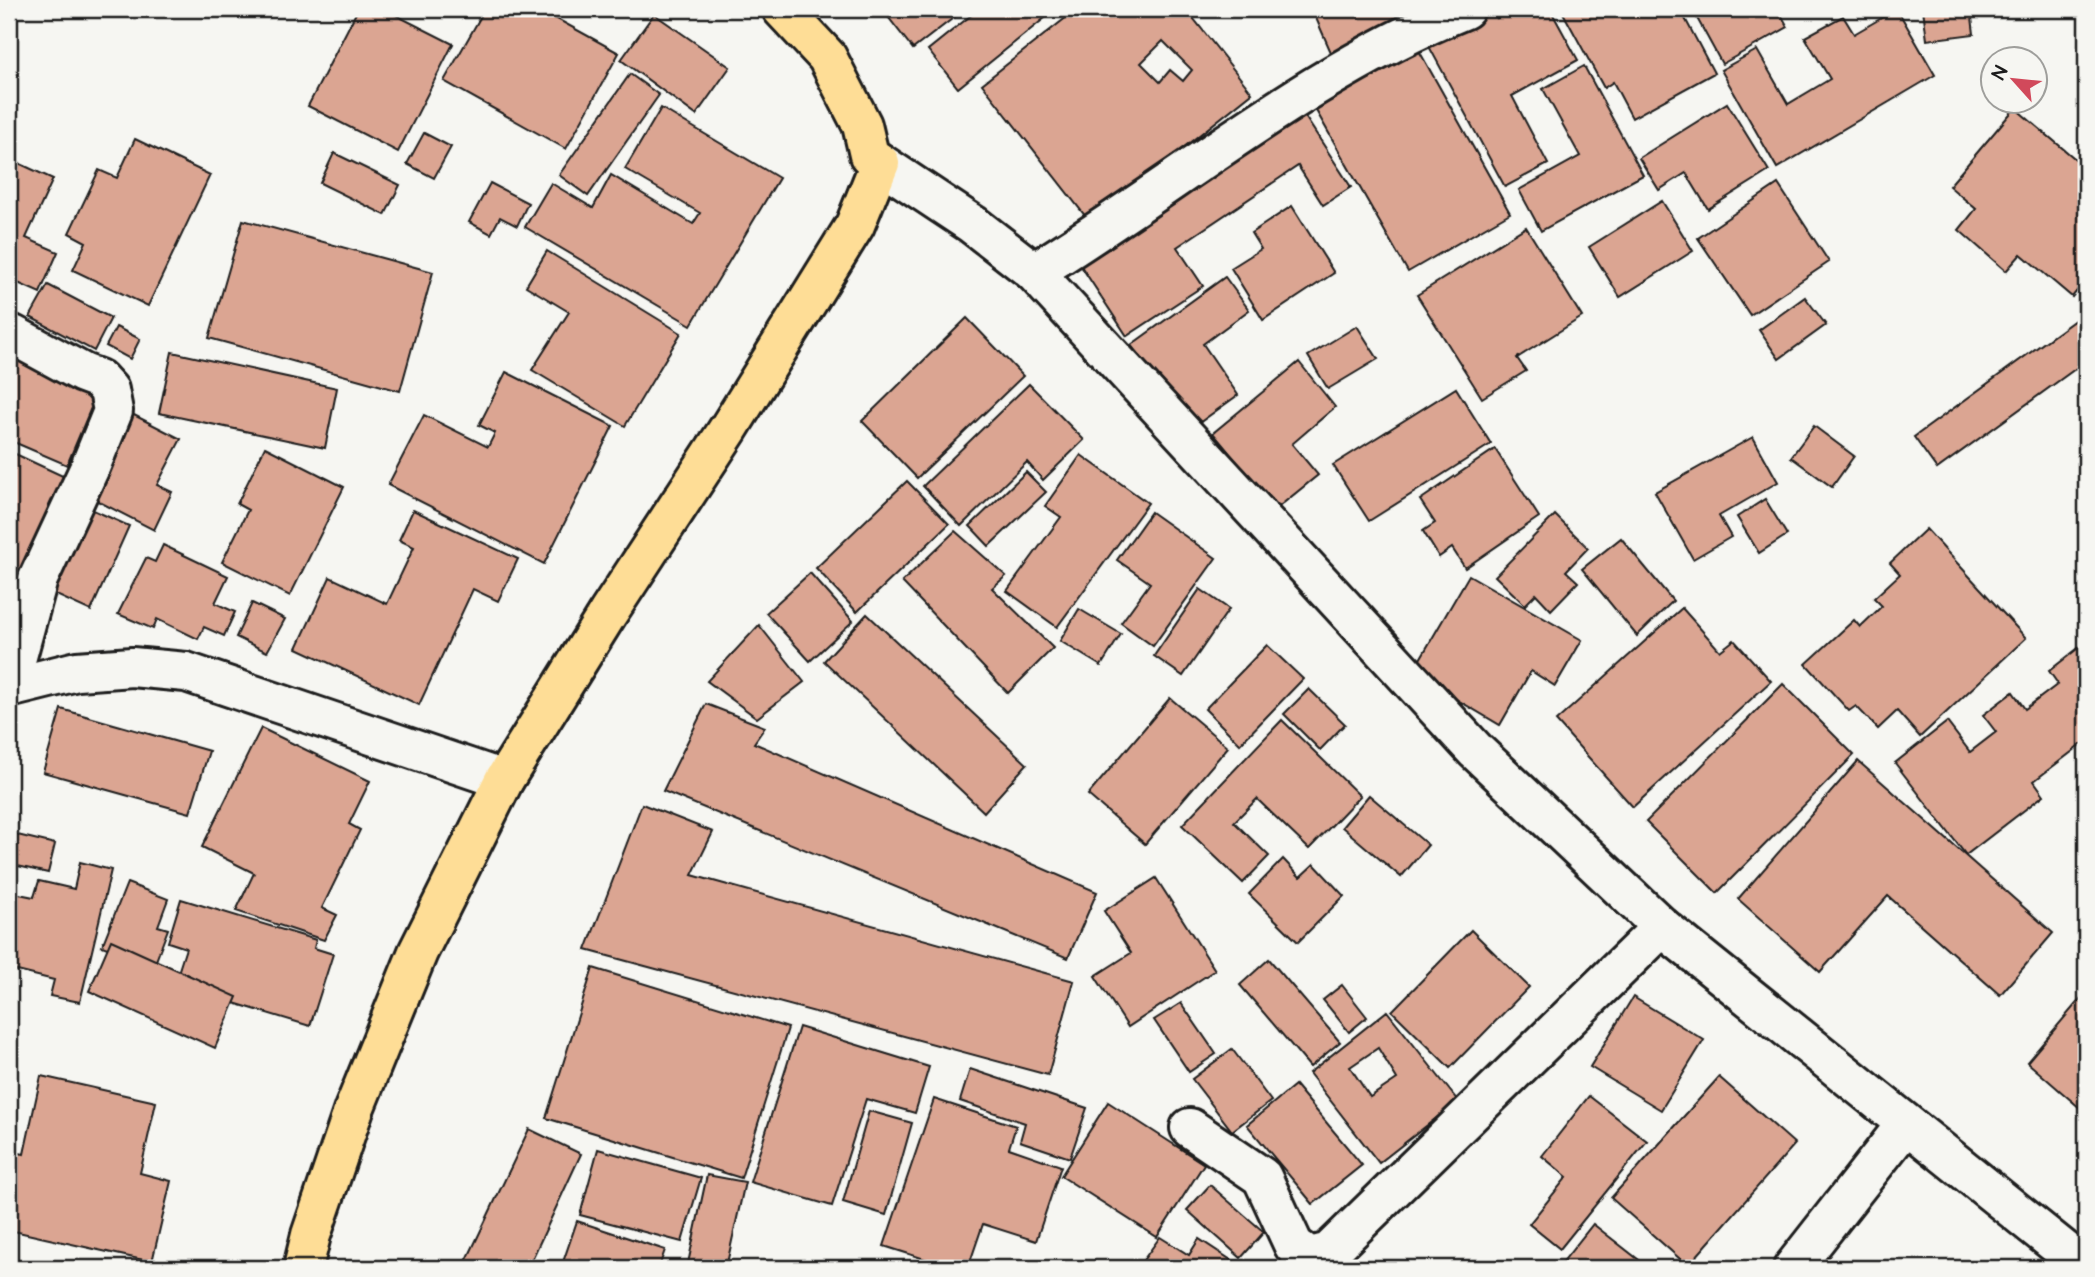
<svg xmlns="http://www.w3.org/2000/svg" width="2095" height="1277" font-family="'Architects Daughter',sans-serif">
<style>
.building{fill:#dba592;stroke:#1c1c1c;stroke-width:2;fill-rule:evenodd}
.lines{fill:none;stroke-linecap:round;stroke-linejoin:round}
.minor-casing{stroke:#1c1c1c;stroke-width:44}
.tertiary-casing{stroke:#1c1c1c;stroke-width:44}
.primary-casing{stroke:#1c1c1c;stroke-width:44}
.minor{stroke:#f6f6f2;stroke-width:38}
.tertiary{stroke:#f6f6f2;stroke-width:38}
.primary{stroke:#fedd96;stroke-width:38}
</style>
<rect width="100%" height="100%" fill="#f6f6f2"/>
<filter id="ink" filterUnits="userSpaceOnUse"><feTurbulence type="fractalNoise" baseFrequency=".0143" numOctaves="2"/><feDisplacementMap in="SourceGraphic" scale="14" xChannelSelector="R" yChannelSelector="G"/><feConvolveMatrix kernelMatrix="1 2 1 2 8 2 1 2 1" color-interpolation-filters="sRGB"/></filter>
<g filter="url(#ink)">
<g class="building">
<polygon points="358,9 384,9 453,44 398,152 308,106"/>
<polygon points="485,9 539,9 619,53 566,149 444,81"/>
<polygon points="882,9 965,9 913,49"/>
<polygon points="979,9 1056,9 958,88 928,50"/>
<path d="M1077 9H1186L1252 93 1090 222 982 84ZM1163 41 1192 70 1183 81 1170 70 1160 82 1141 63Z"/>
<polygon points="1312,9 1443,9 1333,57"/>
<polygon points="1480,9 1493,9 1497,18 1514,9 1550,9 1578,60 1512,96 1548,164 1505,187 1425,39"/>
<polygon points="1561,9 1680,9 1714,73 1632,118 1613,82 1604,88"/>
<polygon points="1692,9 1778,9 1788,27 1722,64"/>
<polygon points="1897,9 1935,75 1777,168 1721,70 1757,50 1788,104 1830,79 1805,37 1843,16 1854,34"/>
<polygon points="1923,9 1971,9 1974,34 1927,40"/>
<polygon points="654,14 730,67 696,115 621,60"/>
<polygon points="1417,47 1510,213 1408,272 1314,107"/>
<polygon points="1584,66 1643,175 1541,231 1519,190 1580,156 1543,89"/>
<polygon points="630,74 659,95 588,196 559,175"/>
<polygon points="1727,103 1769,171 1708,209 1686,173 1659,190 1639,158"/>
<polygon points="661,108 779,178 691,325 525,227 551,183 593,208 611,175 693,224 700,213 625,169"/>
<polygon points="2015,108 2086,168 2086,280 2072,297 2021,254 2006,271 1959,230 1976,209 1949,186"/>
<polygon points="1302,112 1351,187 1323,205 1298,166 1177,247 1203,286 1127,336 1079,263"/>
<polygon points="424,133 451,147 434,178 407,164"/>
<polygon points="135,139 210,175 148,306 73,270 86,242 69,233 99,170 117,178"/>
<polygon points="334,153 400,185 385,215 320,183"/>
<polygon points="12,160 53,179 26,238 58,252 40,293 9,279 9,167"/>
<polygon points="490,183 528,203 517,226 500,217 491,234 469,222"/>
<polygon points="1778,184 1829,262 1750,315 1698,238"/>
<polygon points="1662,201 1693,251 1620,297 1589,247"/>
<polygon points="1292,206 1334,273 1263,320 1231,268 1261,249 1251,233"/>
<polygon points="243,220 433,272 400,391 209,338"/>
<polygon points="1526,227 1582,317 1517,358 1526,371 1482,398 1417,295"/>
<polygon points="547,251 681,333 625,426 532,370 569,312 526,286"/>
<polygon points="1225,277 1249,310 1203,344 1238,395 1192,428 1131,345"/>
<polygon points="48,285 111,318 94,351 30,317"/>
<polygon points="1805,297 1826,325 1779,359 1759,330"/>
<polygon points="967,318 1023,376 917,478 862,421"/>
<polygon points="2075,320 2086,337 2086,361 1937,469 1914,437"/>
<polygon points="1357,326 1378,359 1328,389 1308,356"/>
<polygon points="116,327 140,339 130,359 106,346"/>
<polygon points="9,345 101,384 67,465 9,440"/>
<polygon points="172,352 337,388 325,448 159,413"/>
<polygon points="1299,362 1335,407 1292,444 1318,475 1276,509 1213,433"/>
<polygon points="506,372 613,426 544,564 388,485 424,415 488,447 495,433 479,425"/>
<polygon points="1029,384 1084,440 1043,480 1027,462 961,526 923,486"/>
<polygon points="1456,388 1491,444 1369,521 1333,465"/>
<polygon points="128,412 181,439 157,485 172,492 154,530 86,495"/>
<polygon points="1814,426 1854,456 1832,487 1791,457"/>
<polygon points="1753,437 1778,482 1719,516 1731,537 1693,559 1655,492"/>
<polygon points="265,447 344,487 290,596 222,562 248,510 237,504"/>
<polygon points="1495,449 1539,517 1465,568 1452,548 1439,557 1423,531 1435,523 1420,500"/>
<polygon points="9,451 67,478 20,580 9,575"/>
<polygon points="1081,455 1148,503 1057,627 1007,591 1061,517 1045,506"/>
<polygon points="1026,472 1046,492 989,546 970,526"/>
<polygon points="907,481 949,524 857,612 816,568"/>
<polygon points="1765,499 1787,535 1759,553 1737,517"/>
<polygon points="82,505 129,526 91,611 43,589"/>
<polygon points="413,510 518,559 498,601 473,589 419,705 297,648 330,577 387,604 414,547 399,540"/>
<polygon points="1151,512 1216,558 1153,646 1121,623 1150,583 1117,560"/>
<polygon points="1555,515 1588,548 1566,571 1578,582 1551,610 1536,594 1525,605 1495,576"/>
<polygon points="1926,529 2026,638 1920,737 1897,711 1878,729 1856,706 1849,711 1806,664 1854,620 1860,627 1882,606 1874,598 1900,574 1890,563"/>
<polygon points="955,531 1006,576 992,588 1053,648 1008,693 902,582"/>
<polygon points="1621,538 1673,601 1637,636 1582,569"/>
<polygon points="163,545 228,576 215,603 235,612 224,636 204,627 198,639 157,619 153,629 118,614 146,558 155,562"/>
<polygon points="810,573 853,621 810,661 766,613"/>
<polygon points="1469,575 1582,640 1555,686 1531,671 1500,725 1412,673"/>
<polygon points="1200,589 1229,609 1183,676 1154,656"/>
<polygon points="252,603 285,619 267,652 236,637"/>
<polygon points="1682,608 1720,651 1734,640 1771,681 1633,807 1556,721"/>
<polygon points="1079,609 1121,634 1101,666 1060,641"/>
<polygon points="867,614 1027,764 984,812 824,661"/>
<polygon points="759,625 804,682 757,718 707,681"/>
<polygon points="2086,642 2086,741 2034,781 2044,795 1966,855 1895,763 1947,722 1970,752 1996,732 1983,715 2013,692 2025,709 2058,684 2049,671"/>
<polygon points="1267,645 1303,679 1240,744 1205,709"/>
<polygon points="1783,684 1854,755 1717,893 1646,822"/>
<polygon points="1309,689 1345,724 1320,750 1284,714"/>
<polygon points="1170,698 1228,747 1145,844 1088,795"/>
<polygon points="706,704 765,727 754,743 1097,892 1068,958 663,791"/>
<polygon points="61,709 209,751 190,813 43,772"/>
<polygon points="1282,720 1360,796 1309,849 1257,799 1234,822 1269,856 1243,883 1182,825"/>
<polygon points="261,728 370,781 349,824 360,830 322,908 337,915 324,940 236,911 254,873 202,847"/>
<polygon points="1858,761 2053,933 2000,995 1888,896 1820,972 1738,899"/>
<polygon points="1369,795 1428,845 1401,877 1342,827"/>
<polygon points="642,804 713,832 692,875 1074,981 1048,1075 586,950"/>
<polygon points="9,833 55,844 48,873 9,864"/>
<polygon points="1283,859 1300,877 1314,864 1344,896 1298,942 1249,894"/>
<polygon points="80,862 111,870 80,1002 50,996 54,980 9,969 9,892 34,897 39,881 74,889"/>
<polygon points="1156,878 1215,970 1128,1027 1095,976 1131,953 1104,911"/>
<polygon points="127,883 168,899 158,926 168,929 154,966 102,946"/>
<polygon points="181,899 316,940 314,948 333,954 310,1026 207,995 209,986 177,976 186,948 168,942"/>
<polygon points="1471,930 1529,987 1450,1068 1392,1011"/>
<polygon points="111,940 237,997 215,1048 89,991"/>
<polygon points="1269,959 1340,1042 1310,1067 1240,985"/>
<polygon points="593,968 788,1028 741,1178 546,1118"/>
<polygon points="1342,985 1367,1017 1349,1032 1323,1000"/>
<polygon points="2086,992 2086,1102 2081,1109 2027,1062"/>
<polygon points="1633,997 1704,1040 1661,1110 1590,1067"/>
<polygon points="1181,1003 1216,1054 1189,1072 1154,1020"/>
<path d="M1387 1011 1458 1101 1379 1163 1309 1073ZM1378 1048 1397 1079 1370 1097 1350 1067Z"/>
<polygon points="799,1027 929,1067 915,1113 866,1099 832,1206 750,1182"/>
<polygon points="1232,1049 1271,1101 1232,1131 1192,1079"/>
<polygon points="970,1069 1087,1108 1070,1158 1020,1141 1025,1123 960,1101"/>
<polygon points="41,1076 156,1102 140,1173 171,1181 152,1262 9,1230 9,1151 24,1154"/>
<polygon points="1719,1077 1795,1144 1688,1266 1611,1198"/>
<polygon points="1295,1085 1362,1165 1313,1204 1247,1125"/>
<polygon points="1589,1096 1647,1141 1560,1249 1529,1224 1567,1177 1542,1156"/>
<polygon points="934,1099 1016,1126 1009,1148 1061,1166 1036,1241 983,1224 968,1268 953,1268 884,1246"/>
<polygon points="1108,1102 1204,1164 1157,1237 1061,1176"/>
<polygon points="869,1111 912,1123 886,1215 843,1202"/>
<polygon points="529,1129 581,1154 528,1268 463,1268"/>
<polygon points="598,1149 701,1178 682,1242 580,1215"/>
<polygon points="707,1175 745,1182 726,1268 687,1268"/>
<polygon points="1210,1185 1264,1232 1241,1258 1187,1210"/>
<polygon points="577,1221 665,1250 659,1267 663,1268 561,1268"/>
<polygon points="1593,1224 1639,1260 1633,1268 1558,1268"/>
<polygon points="1160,1237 1189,1255 1199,1239 1243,1268 1142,1268 1139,1266"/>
</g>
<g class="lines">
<defs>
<g id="minor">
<path d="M1034 272C1176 185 1311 71 1465 9"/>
<polyline points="9,686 38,579 91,465 113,411 109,390 99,379 83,373 13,335"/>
<polyline points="9,688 77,671 132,667 186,672 504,780"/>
<polyline points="1190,1128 1262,1177 1294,1246 1310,1257 1329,1252 1662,927"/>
<polyline points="1793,1268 1906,1124"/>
</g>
<polyline id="tertiary" points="880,163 972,224 1034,272 1476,751 1662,927 2086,1268"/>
<polyline id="primary" points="303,1268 311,1235 354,1109 418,952 504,780 608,613 729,428 855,225 880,163 869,155 862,125 827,57 782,9"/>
</defs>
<use href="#minor" class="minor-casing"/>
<use href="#tertiary" class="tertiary-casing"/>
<use href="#primary" class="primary-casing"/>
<use href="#minor" class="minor"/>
<use href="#tertiary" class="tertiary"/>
<use href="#primary" class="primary"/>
</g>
</g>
<rect width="2095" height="1277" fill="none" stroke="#f6f6f2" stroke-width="35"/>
<rect x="18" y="18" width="2060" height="1242" fill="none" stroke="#1c1c1c" stroke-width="2.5" filter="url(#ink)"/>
<g transform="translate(2014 80) rotate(297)"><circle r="33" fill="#f6f6f2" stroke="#9f9f9c" stroke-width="2"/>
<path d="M0-5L12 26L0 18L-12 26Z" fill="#d1495b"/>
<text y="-10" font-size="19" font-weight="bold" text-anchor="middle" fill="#1c1c1c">N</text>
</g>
</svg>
